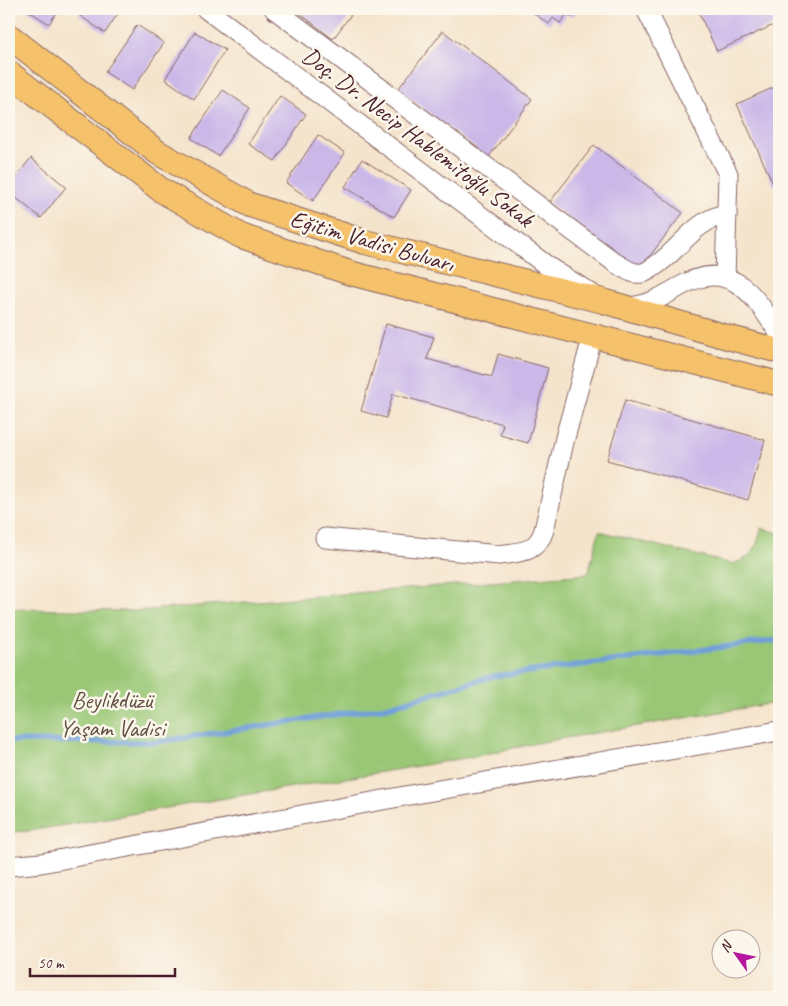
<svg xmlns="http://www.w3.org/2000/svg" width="788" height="1006" font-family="Caveat,sans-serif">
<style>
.green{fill:#99c775;stroke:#727350}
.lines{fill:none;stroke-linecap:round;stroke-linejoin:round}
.stream{stroke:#6f9fd8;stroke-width:5.5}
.building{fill:#cbb8e9}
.minor-casing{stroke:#866463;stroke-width:21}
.major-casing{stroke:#866463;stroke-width:26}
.minor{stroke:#fff;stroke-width:19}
.major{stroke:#f5c16b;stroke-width:24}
.labels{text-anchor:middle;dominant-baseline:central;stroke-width:5;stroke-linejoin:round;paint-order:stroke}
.street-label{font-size:24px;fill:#4a1f2b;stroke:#fbf7ec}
.park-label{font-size:24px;fill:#625141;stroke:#fbf7ec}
</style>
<rect width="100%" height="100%" fill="#fbf7ec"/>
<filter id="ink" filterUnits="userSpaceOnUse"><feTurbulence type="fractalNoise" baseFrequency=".02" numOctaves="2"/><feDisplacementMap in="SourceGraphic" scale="10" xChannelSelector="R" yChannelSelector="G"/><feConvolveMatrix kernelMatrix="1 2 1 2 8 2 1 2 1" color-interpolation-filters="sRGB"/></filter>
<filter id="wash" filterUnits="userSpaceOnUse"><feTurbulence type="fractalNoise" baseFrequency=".0096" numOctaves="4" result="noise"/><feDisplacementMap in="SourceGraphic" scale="20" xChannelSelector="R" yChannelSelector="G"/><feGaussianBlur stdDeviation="1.12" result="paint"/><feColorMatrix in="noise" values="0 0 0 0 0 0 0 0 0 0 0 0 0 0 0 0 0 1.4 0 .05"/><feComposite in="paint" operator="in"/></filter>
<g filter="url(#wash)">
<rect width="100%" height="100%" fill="#f5e4cc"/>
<path class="green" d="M761 528 779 533V707L768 704 542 742 472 757 29 831 9 832V609L135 611 588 574 599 531 732 564C752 558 757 549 761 528Z"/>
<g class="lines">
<polyline class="stream" points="9,741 156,742 387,707 494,676 779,640"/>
</g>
<g id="blocks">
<g class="building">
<polygon points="26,9 59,9 49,24"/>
<polygon points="83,9 121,9 105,33 79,15"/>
<polygon points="294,9 355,9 333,39"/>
<polygon points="528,9 578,9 572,17 567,14 560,23 553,18 549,24"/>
<polygon points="697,9 771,9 778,23 717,51"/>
<polygon points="137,25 164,43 132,90 105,72"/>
<polygon points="443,31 532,99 488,158 398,89"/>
<polygon points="195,32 225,50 194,99 165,79"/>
<polygon points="779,85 779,183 774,186 737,104"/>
<polygon points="223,90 250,108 218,156 191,138"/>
<polygon points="280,96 306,114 275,161 248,144"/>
<polygon points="318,135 345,153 313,201 286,183"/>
<polygon points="594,145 683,213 638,271 549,203"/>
<polygon points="31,158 66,187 41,218 9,192 9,185"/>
<polygon points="362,159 411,190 394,217 345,187"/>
<polygon points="386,324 434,337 427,359 492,377 498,354 548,368 528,443 500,435 503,424 393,394 386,418 361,411"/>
<polygon points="625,400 765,440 748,500 607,460"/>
</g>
</g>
</g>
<g filter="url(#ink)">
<use href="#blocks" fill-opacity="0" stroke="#866463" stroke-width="1"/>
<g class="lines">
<defs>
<g id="minor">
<polyline points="206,9 550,268 592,294"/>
<path d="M274 9 617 264C625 268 632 275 642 273 645 273 649 270 652 268 679 252 694 219 727 214"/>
<polyline points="646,9 728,174 725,278"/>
<path d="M625 307C646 307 662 297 679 287 731 257 753 294 779 333"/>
<path d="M325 538 499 555C520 552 537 553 544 530L565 438 593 335"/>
<polyline points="9,866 41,863 421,793 779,731"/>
</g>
<g id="major">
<polyline points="9,36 157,152 250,205 365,242 603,301 727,337 779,351"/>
<polyline points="9,73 161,190 241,236 350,273 779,384"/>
</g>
</defs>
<use href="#minor" class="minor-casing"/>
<use href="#major" class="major-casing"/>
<use href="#minor" class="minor"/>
<use href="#major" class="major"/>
</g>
</g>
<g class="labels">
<g class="street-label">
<text transform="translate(418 137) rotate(37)">Doç. Dr. Necip Hablemitoğlu Sokak</text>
<text transform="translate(372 241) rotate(16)">Eğitim Vadisi Bulvarı</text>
</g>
<g class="park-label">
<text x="112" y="700">Beylikdüzü<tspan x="112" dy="28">Yaşam Vadisi</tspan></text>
</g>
</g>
<rect width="788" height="1006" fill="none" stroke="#fbf7ec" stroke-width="30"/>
<g transform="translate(736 954) rotate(303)"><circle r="24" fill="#fbf7ec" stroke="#b4a19f"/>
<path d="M0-4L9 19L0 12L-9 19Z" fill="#b5179e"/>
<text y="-8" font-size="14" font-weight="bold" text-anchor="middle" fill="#4a1f2b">N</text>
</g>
<path d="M30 968v8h145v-8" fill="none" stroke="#4a1f2b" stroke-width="2.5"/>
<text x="38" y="968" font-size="15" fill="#4a1f2b" stroke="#fbf7ec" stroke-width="4" paint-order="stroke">50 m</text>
</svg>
